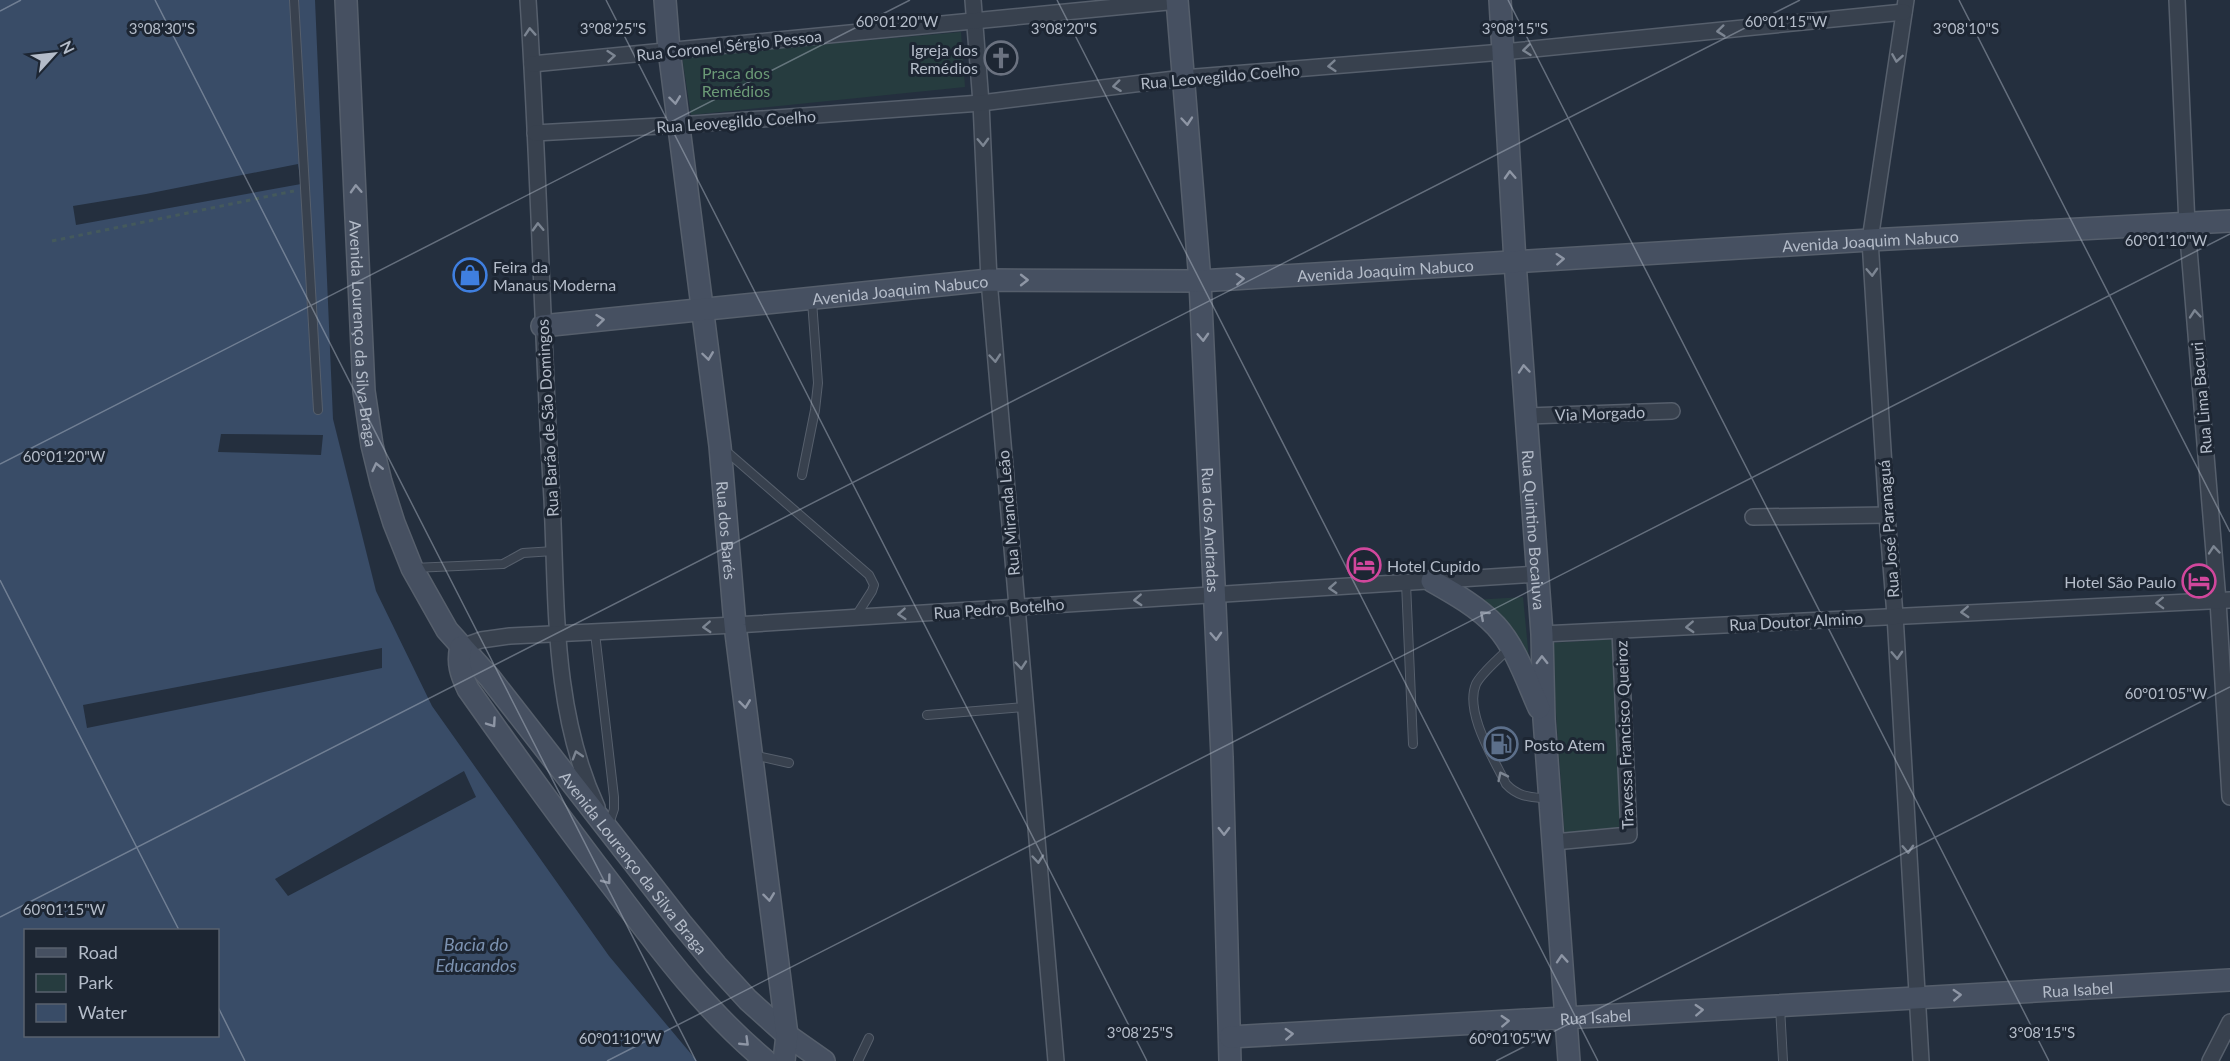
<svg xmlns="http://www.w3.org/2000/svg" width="2230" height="1061" font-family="Lato,sans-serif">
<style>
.green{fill:#263c3f}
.water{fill:#394c67;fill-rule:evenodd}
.pier{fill:#242f3e}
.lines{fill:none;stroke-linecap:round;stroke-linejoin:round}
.lane-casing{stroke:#565f6c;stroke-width:10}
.street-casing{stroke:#565f6c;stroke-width:18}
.secondary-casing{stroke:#565f6c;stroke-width:24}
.path{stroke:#44595c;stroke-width:3;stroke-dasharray:4.5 4.5;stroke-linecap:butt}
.lane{stroke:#38414e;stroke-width:8}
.street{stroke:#38414e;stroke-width:15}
.secondary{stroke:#465061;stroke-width:21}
.oneway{stroke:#7c8592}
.oneway2{stroke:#8e96a5}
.ticks{fill:none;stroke:#b4bcc9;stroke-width:1.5;stroke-opacity:0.45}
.labels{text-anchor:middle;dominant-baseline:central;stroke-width:6;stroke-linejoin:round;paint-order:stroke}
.street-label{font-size:16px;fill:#b4bcc9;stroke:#1d2633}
.poi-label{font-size:16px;fill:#b4bcc9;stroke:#1d2633;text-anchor:start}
.park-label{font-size:16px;fill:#6b9a76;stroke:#1d2633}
.water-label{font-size:18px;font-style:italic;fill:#7c92b1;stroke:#1d2633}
.ticks-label{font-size:15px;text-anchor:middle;fill:#b4bcc9;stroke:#1d2633;stroke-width:6;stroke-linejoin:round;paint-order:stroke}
</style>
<rect width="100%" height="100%" fill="#242f3e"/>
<g class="green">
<polygon points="961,32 965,87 691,115 682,57"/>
<polygon points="1523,597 1529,659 1474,600"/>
<polygon points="1614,639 1627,836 1565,840 1551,643"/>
</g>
<path class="water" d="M0 0H315L333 419 376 591 432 706 609 956 697 1061H0ZM26 930H218V1036H26Z"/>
<g class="pier">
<polygon points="298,164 301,184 76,225 73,206 146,194"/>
<polygon points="221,434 323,435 321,455 218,452"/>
<polygon points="382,648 382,668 87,728 83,705"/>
<polygon points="464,771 476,797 288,896 275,879"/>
</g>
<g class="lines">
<defs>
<g id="lane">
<polyline points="294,0 318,410"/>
<polyline points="726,451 869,575 874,585 872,591 856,616"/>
<polyline points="802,475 815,410 818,383 812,301"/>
<polyline points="413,568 503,564 523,553 554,551"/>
<polyline points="1406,583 1413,744"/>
<polyline points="595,633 614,797 614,809 609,824"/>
<path d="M1510 647C1501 657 1481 673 1476 684 1464 712 1494 759 1506 784 1519 798 1532 797 1550 799"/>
<polyline points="927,715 1025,707"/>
<polyline points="753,755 789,763"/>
<polyline points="1780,1007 1783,1061"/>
<polyline points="858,1061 869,1038"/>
</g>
<g id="street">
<path d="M528 0C539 166 542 333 552 499 557 603 552 710 597 807"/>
<polyline points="973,0 981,103 989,280 1056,1061"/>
<polyline points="1906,0 1870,240 1887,515 1895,615 1921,1061"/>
<polyline points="2177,0 2187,225 2218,601 2230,797"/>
<polyline points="532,64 1178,1"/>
<polyline points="535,133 678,125 981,103 1183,78 1503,52 1904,12"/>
<polyline points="1527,416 1672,411"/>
<polyline points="1753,517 1887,515"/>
<polyline points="1542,634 2230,600"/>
<polyline points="461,647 481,640 510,636 735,625 1538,574"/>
<polyline points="1554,842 1629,835 1620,631"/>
<polyline points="2210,1061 2230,1022"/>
</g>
<g id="secondary">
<path id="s1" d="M346 0 364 391 372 445 381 482 394 523 412 568 447 630 490 678 681 923 716 965 748 1000 787 1035 824 1061"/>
<path id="s2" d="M665 0 669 50 720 446 735 625 787 1035 784 1061"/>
<path id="s3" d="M1177 0 1200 281 1222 757 1230 1061"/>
<path id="s4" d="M1500 0 1515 262 1542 634 1544 719 1569 1061"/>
<path id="s5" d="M542 326 989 280 1200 281 1870 240 2230 221"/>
<path d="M1432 581C1455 594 1478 607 1496 626 1516 648 1527 681 1539 708"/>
<path d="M461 647C457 663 461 674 468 689 516 757 565 825 616 891 661 951 708 1013 766 1061"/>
<path id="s6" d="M1230 1037 2230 980"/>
</g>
</defs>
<use href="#lane" class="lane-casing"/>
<use href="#street" class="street-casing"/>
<use href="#secondary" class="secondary-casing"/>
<polyline class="path" points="52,241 294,191"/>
<use href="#lane" class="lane"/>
<use href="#street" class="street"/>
<use href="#secondary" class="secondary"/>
</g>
<defs><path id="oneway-chevron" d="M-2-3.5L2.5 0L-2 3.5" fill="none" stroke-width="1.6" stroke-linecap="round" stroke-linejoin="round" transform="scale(1.5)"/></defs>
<g class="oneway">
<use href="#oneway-chevron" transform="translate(1721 31) rotate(174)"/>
<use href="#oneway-chevron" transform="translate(530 32) rotate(-94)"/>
<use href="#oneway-chevron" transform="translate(1527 50) rotate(174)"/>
<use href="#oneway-chevron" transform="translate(611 56) rotate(-5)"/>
<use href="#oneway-chevron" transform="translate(1897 58) rotate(99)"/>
<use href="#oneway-chevron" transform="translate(1332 66) rotate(175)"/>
<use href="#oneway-chevron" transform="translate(1117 86) rotate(173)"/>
<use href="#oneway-chevron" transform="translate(983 142) rotate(88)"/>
<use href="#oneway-chevron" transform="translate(538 227) rotate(-92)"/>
<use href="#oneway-chevron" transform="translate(1872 272) rotate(87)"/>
<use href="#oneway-chevron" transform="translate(2195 314) rotate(-95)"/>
<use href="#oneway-chevron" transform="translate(995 358) rotate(85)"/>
<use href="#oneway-chevron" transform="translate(2214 550) rotate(-95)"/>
<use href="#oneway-chevron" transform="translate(1333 588) rotate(176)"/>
<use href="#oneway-chevron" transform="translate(1138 600) rotate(177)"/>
<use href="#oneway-chevron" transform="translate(2160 603) rotate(178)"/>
<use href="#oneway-chevron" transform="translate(1965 612) rotate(177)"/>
<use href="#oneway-chevron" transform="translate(902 614) rotate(176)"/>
<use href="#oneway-chevron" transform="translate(707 627) rotate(177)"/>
<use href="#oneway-chevron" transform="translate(1690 627) rotate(177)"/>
<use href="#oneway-chevron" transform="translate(1897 655) rotate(87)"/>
<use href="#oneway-chevron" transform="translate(1021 665) rotate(85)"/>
<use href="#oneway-chevron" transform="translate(577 755) rotate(-107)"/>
<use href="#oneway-chevron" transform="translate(1502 776) rotate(-116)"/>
<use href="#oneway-chevron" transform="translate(1908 849) rotate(87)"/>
<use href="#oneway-chevron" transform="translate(1038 859) rotate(85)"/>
</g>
<g class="oneway2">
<use href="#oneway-chevron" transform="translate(675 100) rotate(83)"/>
<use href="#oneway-chevron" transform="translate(1187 121) rotate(85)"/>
<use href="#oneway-chevron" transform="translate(1510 175) rotate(-93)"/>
<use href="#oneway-chevron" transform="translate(356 189) rotate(-93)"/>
<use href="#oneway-chevron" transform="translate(1560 259) rotate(-4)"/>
<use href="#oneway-chevron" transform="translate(1240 279) rotate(-3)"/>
<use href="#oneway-chevron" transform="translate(1024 280)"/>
<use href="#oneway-chevron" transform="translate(600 320) rotate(-6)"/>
<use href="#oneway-chevron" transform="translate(1203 337) rotate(87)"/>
<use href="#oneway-chevron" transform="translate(708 356) rotate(82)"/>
<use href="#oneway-chevron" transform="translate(1524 369) rotate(-95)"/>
<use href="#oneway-chevron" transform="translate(377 467) rotate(-103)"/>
<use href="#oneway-chevron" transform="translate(1484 615) rotate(-139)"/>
<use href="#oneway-chevron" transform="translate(1216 636) rotate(87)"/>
<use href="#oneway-chevron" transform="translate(1542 660) rotate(-91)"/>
<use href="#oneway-chevron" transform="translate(745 704) rotate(83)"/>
<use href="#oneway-chevron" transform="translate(492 723) rotate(55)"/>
<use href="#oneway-chevron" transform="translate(1224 831) rotate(89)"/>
<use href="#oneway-chevron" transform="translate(607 880) rotate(53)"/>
<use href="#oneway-chevron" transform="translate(769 897) rotate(83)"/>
<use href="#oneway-chevron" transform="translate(1562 959) rotate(-94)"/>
<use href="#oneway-chevron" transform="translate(1957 995) rotate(-3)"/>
<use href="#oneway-chevron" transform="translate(1699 1010) rotate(-3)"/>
<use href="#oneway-chevron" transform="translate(1505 1021) rotate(-3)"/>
<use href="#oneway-chevron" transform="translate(1289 1034) rotate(-3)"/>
<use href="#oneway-chevron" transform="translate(745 1042) rotate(44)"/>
</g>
<path class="ticks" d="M155 0 696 1061M606 0 1147 1061M1057 0 1598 1061M1508 0 2049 1061M1959 0 2230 532M0 11 21 0M0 464 910 0M0 580 179 930M0 917 1800 0M218 1007 245 1061M607 1061 2230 234M1496 1061 2230 687"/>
<defs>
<symbol id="church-ring" viewBox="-11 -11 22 22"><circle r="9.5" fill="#1d2633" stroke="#6b7280" stroke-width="1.5"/><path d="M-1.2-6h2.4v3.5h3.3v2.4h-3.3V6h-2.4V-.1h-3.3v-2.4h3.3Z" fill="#6b7280"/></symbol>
<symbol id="shop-ring" viewBox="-11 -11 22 22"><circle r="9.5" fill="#1d2633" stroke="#3f7fe0" stroke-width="1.5"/><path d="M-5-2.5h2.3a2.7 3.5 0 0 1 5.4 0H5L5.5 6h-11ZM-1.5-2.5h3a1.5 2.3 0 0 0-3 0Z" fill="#3f7fe0"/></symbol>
<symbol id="hotel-ring" viewBox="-11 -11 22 22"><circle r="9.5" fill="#1d2633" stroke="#d1479c" stroke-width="1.5"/><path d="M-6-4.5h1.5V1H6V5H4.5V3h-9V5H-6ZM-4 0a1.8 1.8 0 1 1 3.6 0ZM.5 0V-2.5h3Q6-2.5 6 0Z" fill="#d1479c"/></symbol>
<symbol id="fuel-ring" viewBox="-11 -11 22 22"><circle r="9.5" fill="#1d2633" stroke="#5c6f8a" stroke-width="1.5"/><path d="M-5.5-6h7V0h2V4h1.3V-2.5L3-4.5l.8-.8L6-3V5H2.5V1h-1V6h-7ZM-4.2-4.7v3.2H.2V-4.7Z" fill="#5c6f8a"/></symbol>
</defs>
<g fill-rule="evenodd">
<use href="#church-ring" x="982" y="39" width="38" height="38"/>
<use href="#shop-ring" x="451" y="256" width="38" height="38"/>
<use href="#hotel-ring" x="1345" y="546" width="38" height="38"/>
<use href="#hotel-ring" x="2180" y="562" width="38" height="38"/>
<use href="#fuel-ring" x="1482" y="725" width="38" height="38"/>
</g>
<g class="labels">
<g class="street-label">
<text transform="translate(729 45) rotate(-6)">Rua Coronel Sérgio Pessoa</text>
<text transform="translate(1220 76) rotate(-5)">Rua Leovegildo Coelho</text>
<text transform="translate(736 121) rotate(-4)">Rua Leovegildo Coelho</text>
<text stroke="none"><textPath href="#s5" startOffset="1332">Avenida Joaquim Nabuco</textPath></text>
<text stroke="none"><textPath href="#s5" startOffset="846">Avenida Joaquim Nabuco</textPath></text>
<text stroke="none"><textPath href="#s5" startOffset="360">Avenida Joaquim Nabuco</textPath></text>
<text stroke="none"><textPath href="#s1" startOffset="334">Avenida Lourenço da Silva Braga</textPath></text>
<text transform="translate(2201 398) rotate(-95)">Rua Lima Bacuri</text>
<text transform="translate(1600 413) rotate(-2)">Via Morgado</text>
<text transform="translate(547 418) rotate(-93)">Rua Barão de São Domingos</text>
<text transform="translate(1008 513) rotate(-95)">Rua Miranda Leão</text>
<text transform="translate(1888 529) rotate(-94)">Rua José Paranaguá</text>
<text stroke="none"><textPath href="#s3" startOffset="531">Rua dos Andradas</textPath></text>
<text stroke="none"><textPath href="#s2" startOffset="534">Rua dos Barés</textPath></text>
<text stroke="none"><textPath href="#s4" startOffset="531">Rua Quintino Bocaiuva</textPath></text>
<text transform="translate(999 608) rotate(-4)">Rua Pedro Botelho</text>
<text transform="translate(1796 621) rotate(-3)">Rua Doutor Almino</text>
<text transform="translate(1624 735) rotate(-92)">Travessa Francisco Queiroz</text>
<text stroke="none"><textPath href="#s1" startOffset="945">Avenida Lourenço da Silva Braga</textPath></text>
<text stroke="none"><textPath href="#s6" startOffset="849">Rua Isabel</textPath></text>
<text stroke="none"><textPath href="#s6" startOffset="366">Rua Isabel</textPath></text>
</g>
<g class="poi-label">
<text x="978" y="49" text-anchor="end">Igreja dos<tspan x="978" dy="18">Remédios</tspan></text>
<text x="493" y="266">Feira da<tspan x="493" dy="18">Manaus Moderna</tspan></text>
<text x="1387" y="565">Hotel Cupido</text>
<text x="2176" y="581" text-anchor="end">Hotel São Paulo</text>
<text x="1524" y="744">Posto Atem</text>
</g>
<g class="park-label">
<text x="736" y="72">Praca dos<tspan x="736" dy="18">Remédios</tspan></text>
</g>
<g class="water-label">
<text x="476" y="944">Bacia do<tspan x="476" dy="21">Educandos</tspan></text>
</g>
</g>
<g class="ticks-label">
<text x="897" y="27">60°01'20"W</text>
<text x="1786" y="27">60°01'15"W</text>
<text x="162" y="34">3°08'30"S</text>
<text x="613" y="34">3°08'25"S</text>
<text x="1064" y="34">3°08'20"S</text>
<text x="1515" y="34">3°08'15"S</text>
<text x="1966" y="34">3°08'10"S</text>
<text x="2166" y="246">60°01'10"W</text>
<text x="64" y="462">60°01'20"W</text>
<text x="2166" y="699">60°01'05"W</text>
<text x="64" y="915">60°01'15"W</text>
<text x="1140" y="1038">3°08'25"S</text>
<text x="2042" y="1038">3°08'15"S</text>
<text x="620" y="1044">60°01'10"W</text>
<text x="1510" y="1044">60°01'05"W</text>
</g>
<rect x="24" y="929" width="195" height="108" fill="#1d2633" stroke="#59626f" stroke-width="1.5"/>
<rect x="36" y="948" width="30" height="9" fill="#465061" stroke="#59626f" stroke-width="1.5"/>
<text x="78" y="959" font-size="18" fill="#b4bcc9">Road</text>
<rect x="36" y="974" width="30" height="18" fill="#263c3f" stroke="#59626f" stroke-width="1.5"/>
<text x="78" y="989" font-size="18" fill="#b4bcc9">Park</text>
<rect x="36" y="1004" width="30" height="18" fill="#394c67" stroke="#59626f" stroke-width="1.5"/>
<text x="78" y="1019" font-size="18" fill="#b4bcc9">Water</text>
<g transform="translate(54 54) rotate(63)" stroke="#1d2633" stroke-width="4.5" paint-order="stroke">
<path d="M0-4.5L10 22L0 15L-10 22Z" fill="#b4bcc9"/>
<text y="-9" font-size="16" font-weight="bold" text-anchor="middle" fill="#b4bcc9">N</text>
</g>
</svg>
